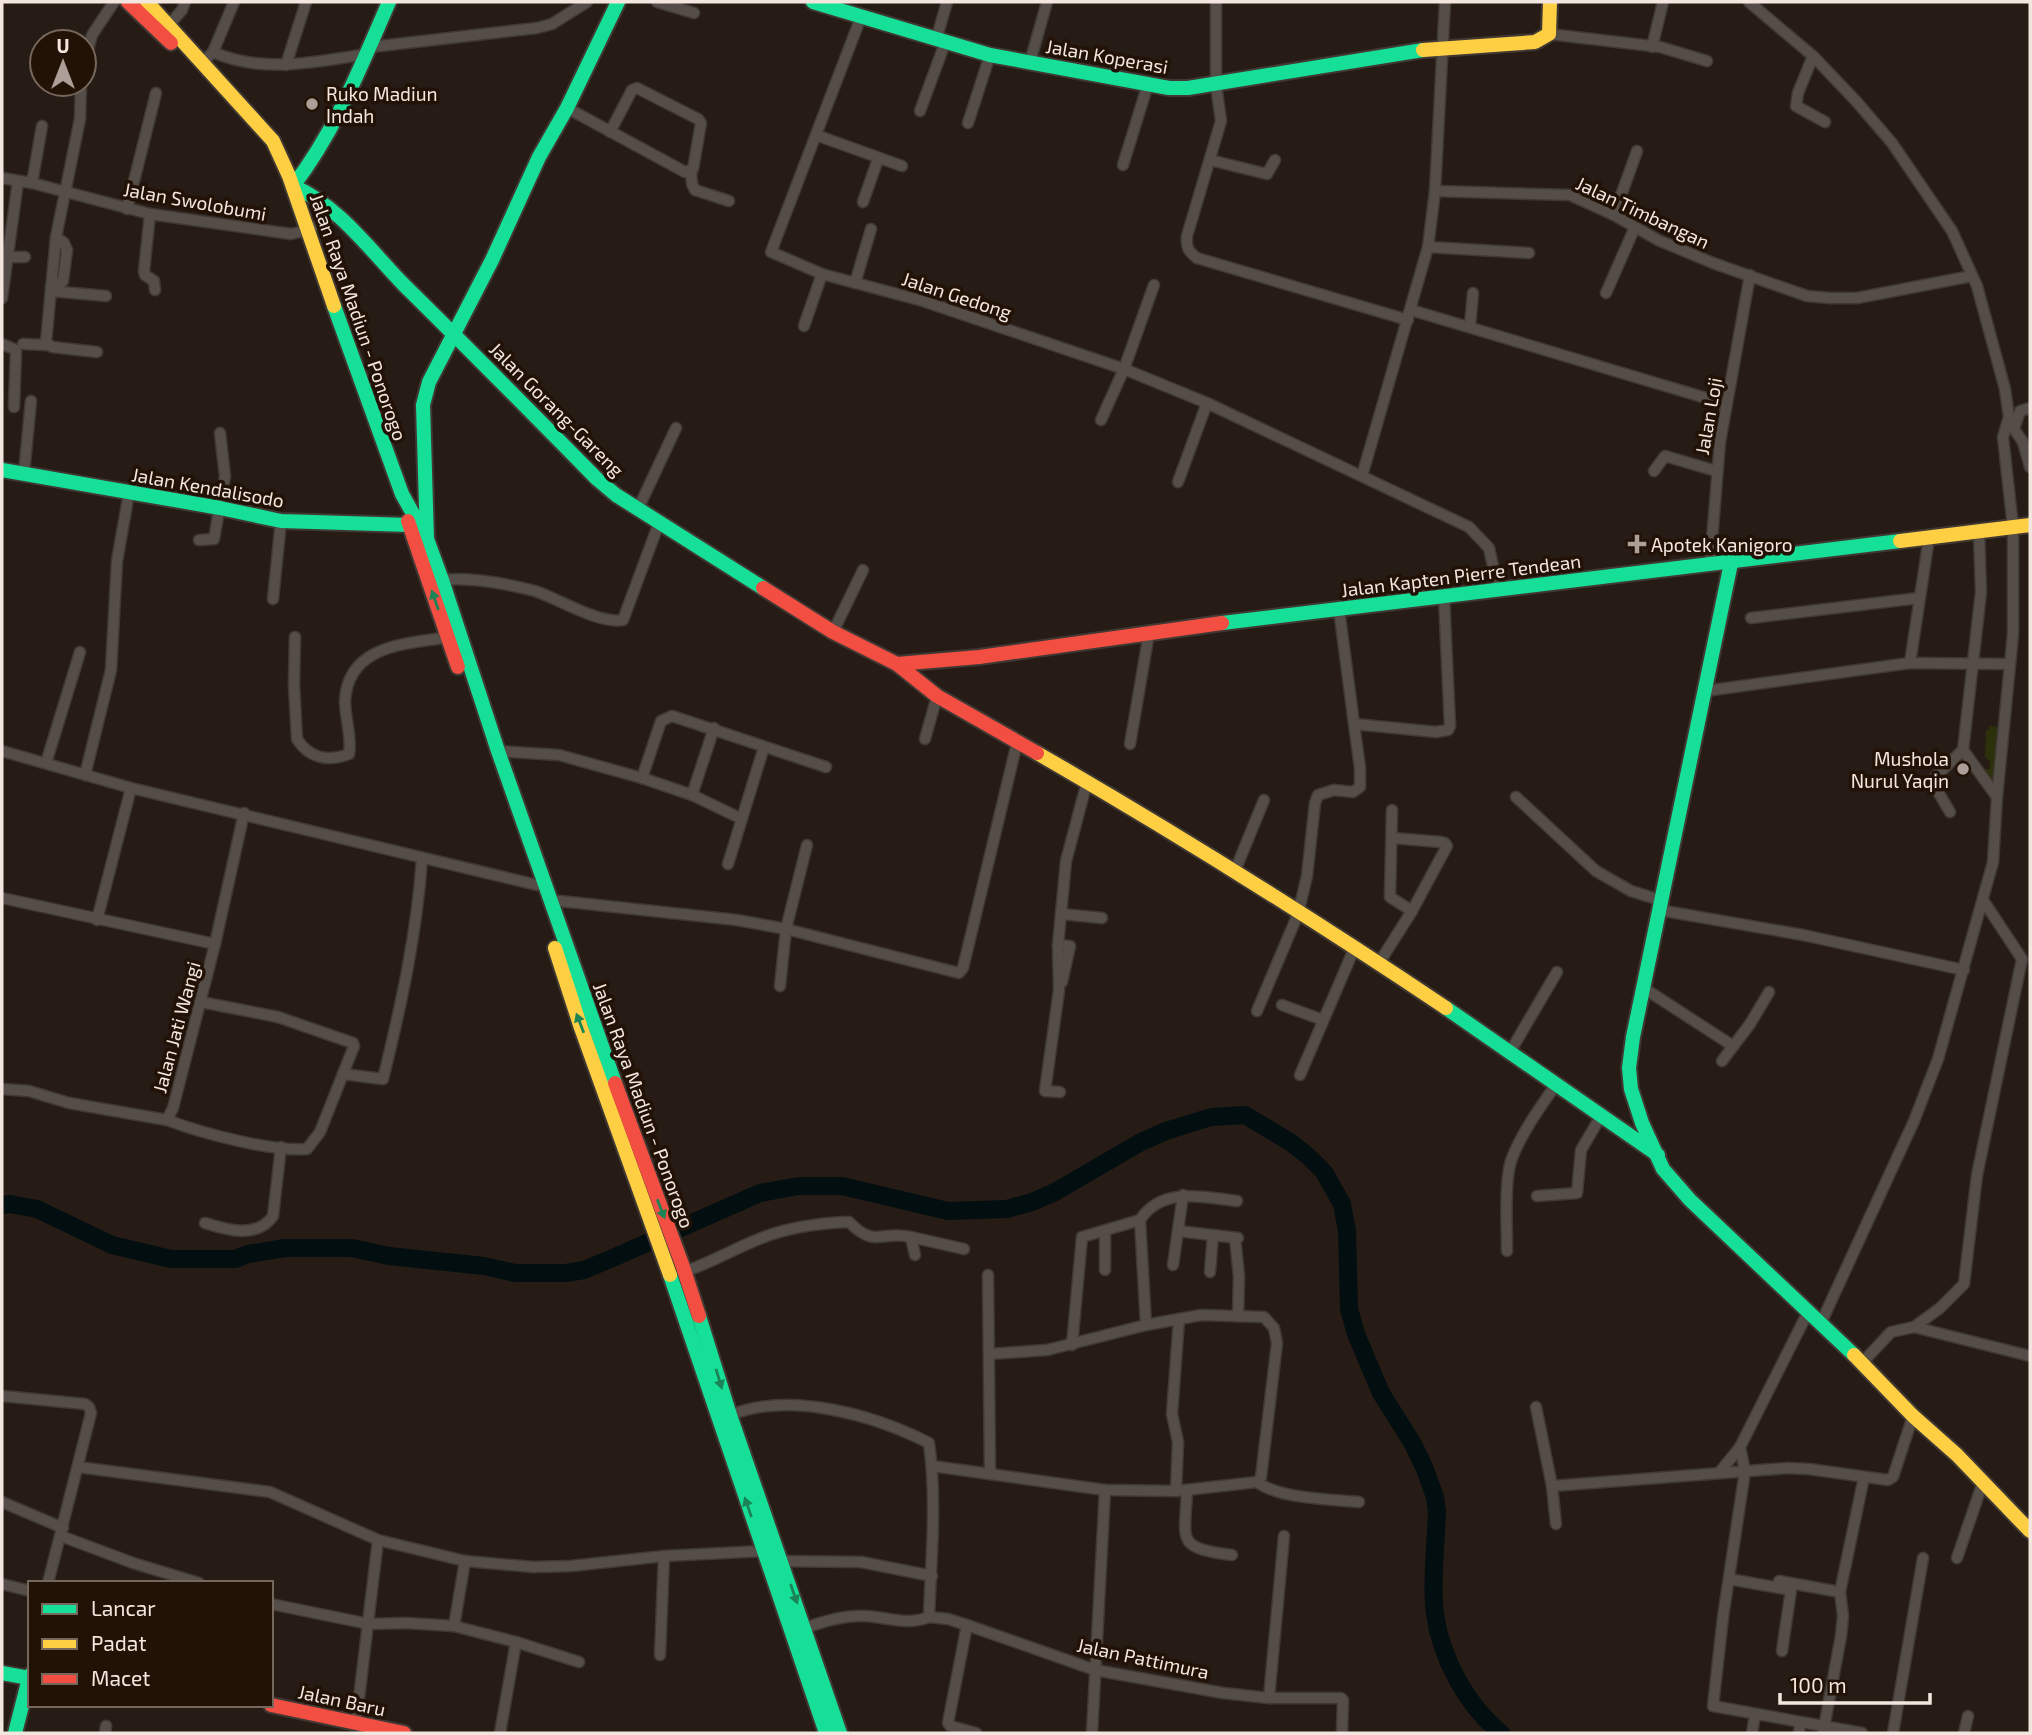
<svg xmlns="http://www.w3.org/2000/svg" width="2032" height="1735" font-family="'Exo 2',sans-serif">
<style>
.green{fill:#2c300b}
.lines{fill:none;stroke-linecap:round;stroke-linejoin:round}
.river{stroke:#030e10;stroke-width:18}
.street-casing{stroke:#403833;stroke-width:13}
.fast-casing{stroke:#403833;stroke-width:18}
.slow-casing{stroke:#403833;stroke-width:18}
.jam-casing{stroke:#403833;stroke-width:18}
.street{stroke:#544d48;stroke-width:10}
.fast{stroke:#16e098;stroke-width:14}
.slow{stroke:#ffcf43;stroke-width:14}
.jam{stroke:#f24e42;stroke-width:14}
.oneway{fill:#1b8356}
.poi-dot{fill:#ab9f98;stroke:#221206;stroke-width:2.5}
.labels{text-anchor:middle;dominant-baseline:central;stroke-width:7;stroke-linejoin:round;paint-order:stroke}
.street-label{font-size:19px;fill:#f3e6de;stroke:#221206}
.poi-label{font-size:19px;fill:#f3e6de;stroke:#221206;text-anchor:start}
</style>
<rect width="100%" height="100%" fill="#261c15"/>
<polygon class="green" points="1989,726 2002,727 1996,780 1991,783 1980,769 1990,769 1990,761 1985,757 1986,730 1989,730"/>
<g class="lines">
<path class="river" d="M2 1205 10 1204 37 1209 112 1245 171 1259H235L248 1254 285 1248H352L389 1256 484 1266 515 1273H566L584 1270 615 1257 760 1193 799 1186H842L948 1211 1007 1209 1032 1202 1055 1192 1141 1142 1166 1131 1211 1117 1245 1115 1290 1142 1308 1156 1324 1172 1342 1204 1347 1231 1349 1309 1356 1334 1381 1393 1413 1444 1424 1467 1435 1497 1437 1512C1436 1542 1431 1585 1435 1614 1441 1658 1467 1706 1501 1733"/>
<defs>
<g id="street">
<polyline points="657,2 694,13"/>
<path d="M1216 2V85L1221 121 1187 236C1186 247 1188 251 1197 258L1408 320"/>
<polyline points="1749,2 1813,56 1856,101 1892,143 1952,231 1977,286 2005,389 2009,417 2003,437 2013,527 2013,634 1997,797 1993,862 1938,1059 1914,1121 1821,1323"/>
<polyline points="861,17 771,252 822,274 923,301 1124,369 1207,403 1469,527 1489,548 1498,589"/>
<polyline points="169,25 182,10 185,2"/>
<polyline points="1549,34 1660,47 1707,61"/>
<polyline points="936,40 947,2"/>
<polyline points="371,47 537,28 552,24 587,2"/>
<polyline points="1652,47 1663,2"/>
<polyline points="213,52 234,2"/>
<polyline points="1813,56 1798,93 1796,106 1825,122"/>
<path d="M203 62 213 52C262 74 316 62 367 54"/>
<polyline points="1030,62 1047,2"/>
<polyline points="84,64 92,35 114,2"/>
<polyline points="286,65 306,2"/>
<polyline points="81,84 80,119 56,237 46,342 52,347 97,352"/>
<polyline points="567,108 685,172 693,169 701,123 698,119 637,88 632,90 610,132"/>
<polyline points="920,111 945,43"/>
<polyline points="968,123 990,55"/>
<polyline points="816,135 902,166"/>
<polyline points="1210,160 1267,174 1275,160"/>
<polyline points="1123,165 1148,84"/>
<polyline points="691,171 692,184 695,190 729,201"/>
<polyline points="2,178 32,183 150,214 291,234 308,230 338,213"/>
<polyline points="32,183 42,126"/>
<polyline points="1435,191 1570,195 1614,215 1658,240 1713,263 1807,296 1830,298 1857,298 1972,276"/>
<polyline points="863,202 878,159"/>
<polyline points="127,209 156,93"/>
<polyline points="150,214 144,271 145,275 154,281 155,290"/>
<polyline points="1614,215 1637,151"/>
<polyline points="1428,247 1529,253"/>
<polyline points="8,257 25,257"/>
<polyline points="855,283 871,229"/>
<polyline points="51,286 58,285 63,281 67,250 64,243 56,237"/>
<polyline points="51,291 106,296"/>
<polyline points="1606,293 1635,227"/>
<polyline points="2,298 18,181"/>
<polyline points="1411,310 1726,404"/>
<polyline points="804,326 822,274"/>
<polyline points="1470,326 1473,293"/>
<polyline points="2,344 14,349 16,351 14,407"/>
<polyline points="23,344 48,345"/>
<polyline points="2030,408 2020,411 2014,429 2023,442 2030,467"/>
<polyline points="1101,420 1124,369 1154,285"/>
<polyline points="1654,471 1665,456 1716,471"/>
<polyline points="24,473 31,401"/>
<polyline points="1362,476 1428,247 1435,191 1445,2"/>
<polyline points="1178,482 1207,403"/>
<polyline points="638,509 676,428"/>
<polyline points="199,540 214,539 225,476 220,433"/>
<polyline points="1710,564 1720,442 1750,275"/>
<path d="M442 580C470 577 508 584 535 591 559 599 598 624 623 620L659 523"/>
<polyline points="273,599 281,521"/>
<polyline points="1339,609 1354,724"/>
<polyline points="1751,618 1919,598"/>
<polyline points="833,632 863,570"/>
<path d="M295 637 294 685 297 739C309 758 328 762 349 754 352 737 345 718 345 701 348 644 407 644 449 637"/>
<polyline points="1910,663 1929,538"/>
<polyline points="1705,691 1910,663 2008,664"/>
<polyline points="925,739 937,696"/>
<polyline points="1130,744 1149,633"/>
<polyline points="1963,750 1997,797"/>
<polyline points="2,751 131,788 537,885"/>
<polyline points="498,751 559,755 642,778 692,795 742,819"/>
<polyline points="46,763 80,652"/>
<polyline points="85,775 111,670 117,561 129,493"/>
<polyline points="642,778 661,721 672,716 826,767"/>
<polyline points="692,795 714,728"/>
<polyline points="1516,797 1596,871 1631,891 1660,900"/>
<polyline points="1392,810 1390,897 1412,911"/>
<polyline points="1950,812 1934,785 1934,778 1963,750 1981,592 1979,532"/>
<polyline points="728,864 764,747"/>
<polyline points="1234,873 1264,800"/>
<polyline points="2,898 215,944"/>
<polyline points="550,900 737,920 786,929 959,973 963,968 1017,743"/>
<polyline points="1659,910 1803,935 1964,970"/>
<polyline points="1061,914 1102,918"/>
<polyline points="97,920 131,788"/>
<polyline points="1058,945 1070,946 1062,982"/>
<polyline points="1379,963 1412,911 1447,846 1445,843 1441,842 1392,838"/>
<polyline points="780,986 786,929 807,845"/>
<polyline points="1642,987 1733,1046"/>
<path d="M201 1002 278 1017 353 1043 354 1046 320 1132 307 1149C272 1152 201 1133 167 1120L173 1108 215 944 244 813"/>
<polyline points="1282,1005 1323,1020"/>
<polyline points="1257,1011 1298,914 1307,876 1315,803 1318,795 1334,790 1353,792 1360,787 1360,768 1354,724 1436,732 1448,730 1450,726 1444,597"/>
<polyline points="1510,1052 1557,972"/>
<polyline points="1722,1061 1750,1024 1769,992"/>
<path d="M343 1074 383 1079C401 1006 417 933 422 858"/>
<polyline points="1300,1075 1354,949"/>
<polyline points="2,1089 29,1091 69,1103 167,1120"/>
<polyline points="1060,1092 1045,1091 1059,990 1058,945 1066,861 1087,782"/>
<polyline points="1537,1196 1577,1193 1581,1150 1601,1116"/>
<path d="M205 1223C227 1230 257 1239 273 1216L281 1147"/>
<polyline points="1178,1231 1238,1238"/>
<polyline points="911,1237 964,1249"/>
<polyline points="1235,1238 1239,1276 1238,1316"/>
<path d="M1507 1251C1507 1229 1504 1178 1512 1158 1522 1132 1541 1106 1557 1083"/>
<polyline points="1173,1265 1183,1195"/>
<polyline points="1105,1270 1105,1231"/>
<path d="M684 1272C710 1263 734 1249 759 1239 788 1227 818 1223 849 1222 876 1249 880 1230 911 1237L915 1255"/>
<polyline points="1210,1272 1213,1235"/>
<polyline points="988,1275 990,1474"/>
<polyline points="1808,1312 1740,1447 1745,1471 1723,1617 1713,1706 1862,1733"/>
<path d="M1146 1325 1140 1220C1162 1186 1203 1197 1237 1201"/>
<polyline points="1914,1327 1940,1308 1964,1284 1977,1175 2022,959 1983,900"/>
<polyline points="1072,1345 1082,1237 1140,1220"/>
<polyline points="989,1354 1047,1350 1146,1325 1201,1315 1264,1317 1274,1328 1277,1343 1261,1477 1257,1482"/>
<polyline points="1862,1363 1891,1332 1914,1327 2030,1356"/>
<polyline points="2,1396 85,1404 89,1407 91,1413 48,1583"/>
<polyline points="1536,1407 1552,1486 1556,1524"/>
<path d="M730 1415C790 1391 874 1415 929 1443 937 1501 931 1560 929 1617L948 1619 967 1625 1095 1670 1223 1693 1269 1698H1341L1343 1700 1342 1733"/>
<polyline points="932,1466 1105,1490 1176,1491 1257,1482"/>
<polyline points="78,1467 270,1492 378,1540 465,1561 533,1567 571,1566 664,1556 763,1551"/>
<polyline points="1719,1473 1740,1447"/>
<path d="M1257 1482C1280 1499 1330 1499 1359 1502"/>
<polyline points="1552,1486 1788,1468 1809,1469 1888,1480 1893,1477 1913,1416"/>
<path d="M1187 1490C1185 1541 1175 1548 1232 1555"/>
<polyline points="1176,1491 1178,1442 1172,1414 1179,1319"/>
<polyline points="2,1502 63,1528"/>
<polyline points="61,1536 133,1563 199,1583"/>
<polyline points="1957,1558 1983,1482"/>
<polyline points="776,1561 861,1562 932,1576"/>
<polyline points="1729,1579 1791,1590 1782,1651"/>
<polyline points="1779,1581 1840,1592"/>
<polyline points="2,1584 30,1591"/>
<polyline points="271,1604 369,1624 406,1623 454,1626 516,1642 500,1733"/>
<polyline points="967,1625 948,1723 950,1726 976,1733"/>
<polyline points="454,1626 465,1561"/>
<path d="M805 1628C824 1621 844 1615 864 1616 887 1617 906 1626 929 1617"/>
<polyline points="516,1642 579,1662"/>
<polyline points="660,1655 664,1556"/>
<polyline points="1269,1698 1284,1536"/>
<polyline points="356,1723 378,1540"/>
<polyline points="105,1733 106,1726"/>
<polyline points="1092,1733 1105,1490"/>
<polyline points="1752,1733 1755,1715"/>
<polyline points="1799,1733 1800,1723"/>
<polyline points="1823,1733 1841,1636 1843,1616 1840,1592 1864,1477"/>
<polyline points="1893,1733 1923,1558"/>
<polyline points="1964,1733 1968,1716"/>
</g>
<g id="fast">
<polyline points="813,2 990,55 1169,88 1188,88 1423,50"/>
<path d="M293 186C340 207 369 249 404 285 469 349 533 414 597 479L616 495 763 588"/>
<path d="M293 186C336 130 361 66 389 2"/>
<polyline points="334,306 402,494 427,539 442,580 498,751 615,1083"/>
<polyline points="2,470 220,508 281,521 409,525"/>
<polyline points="427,539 423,405 429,382 492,260 539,157 567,108 618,2"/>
<polyline points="1731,563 1633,1037 1629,1068 1631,1089 1642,1123 1663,1169 1690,1200 1854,1355"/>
<polyline points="1222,623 1900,541"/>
<polyline points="1446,1008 1658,1155"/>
<polyline points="670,1275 826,1733"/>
<polyline points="699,1316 730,1415 840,1733"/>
<polyline points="2,1673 29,1678 30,1675"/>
<polyline points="15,1733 29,1678"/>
</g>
<g id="slow">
<polyline points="147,2 273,141 289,176 334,306"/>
<polyline points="1423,50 1535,42 1549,34 1550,2"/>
<polyline points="1900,541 2030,525"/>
<path d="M1037 753C1176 833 1313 919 1446 1008"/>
<polyline points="555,948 581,1028 670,1275"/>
<polyline points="1854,1355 1913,1416 1957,1455 2030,1531"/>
</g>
<g id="jam">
<polyline points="128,2 171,43"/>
<polyline points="408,521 458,667"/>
<polyline points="763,588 833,632 897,664 937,696 1037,753"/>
<polyline points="897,664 979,657 1222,623"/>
<polyline points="615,1083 683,1267 699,1316"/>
<polyline points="271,1705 404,1733"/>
</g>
</defs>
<use href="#street" class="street-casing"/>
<use href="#fast" class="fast-casing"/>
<use href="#slow" class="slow-casing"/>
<use href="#jam" class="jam-casing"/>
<use href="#street" class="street"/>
<use href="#fast" class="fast"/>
<use href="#slow" class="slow"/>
<use href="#jam" class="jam"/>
</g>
<defs><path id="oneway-solid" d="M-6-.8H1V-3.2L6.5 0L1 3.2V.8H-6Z" transform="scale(1.75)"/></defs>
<g class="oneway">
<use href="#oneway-solid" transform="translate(435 600) rotate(-109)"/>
<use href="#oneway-solid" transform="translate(580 1023) rotate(-111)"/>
<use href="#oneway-solid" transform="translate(661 1209) rotate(69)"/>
<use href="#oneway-solid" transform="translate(719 1379) rotate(73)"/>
<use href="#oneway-solid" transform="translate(748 1507) rotate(-109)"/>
<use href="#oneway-solid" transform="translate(794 1594) rotate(71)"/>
</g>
<g class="poi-dot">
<circle cx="312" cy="104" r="7"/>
<path d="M1633.5 533.5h7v7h7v7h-7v7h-7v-7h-7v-7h7z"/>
<circle cx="1963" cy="769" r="7"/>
</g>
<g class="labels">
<g class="street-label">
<text transform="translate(1107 56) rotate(10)">Jalan Koperasi</text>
<text transform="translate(195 201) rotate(10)">Jalan Swolobumi</text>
<text transform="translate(1643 212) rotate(25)">Jalan Timbangan</text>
<text transform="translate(957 295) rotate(18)">Jalan Gedong</text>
<text transform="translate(359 317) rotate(71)">Jalan Raya Madiun - Ponorogo</text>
<text transform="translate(557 409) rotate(45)">Jalan Gorang-Gareng</text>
<text transform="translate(1708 416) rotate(-80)">Jalan Loji</text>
<text transform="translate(208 487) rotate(10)">Jalan Kendalisodo</text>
<text transform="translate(1461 575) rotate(-7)">Jalan Kapten Pierre Tendean</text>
<text transform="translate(176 1027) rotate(-75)">Jalan Jati Wangi</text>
<text transform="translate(644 1105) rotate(70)">Jalan Raya Madiun - Ponorogo</text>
<text transform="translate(1143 1658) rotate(12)">Jalan Pattimura</text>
<text transform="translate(342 1700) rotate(12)">Jalan Baru</text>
</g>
<g class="poi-label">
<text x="326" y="93">Ruko Madiun<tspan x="326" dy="22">Indah</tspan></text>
<text x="1651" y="544">Apotek Kanigoro</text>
<text x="1949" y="758" text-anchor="end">Mushola<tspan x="1949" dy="22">Nurul Yaqin</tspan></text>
</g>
</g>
<rect width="2032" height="1735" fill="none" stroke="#f3e6de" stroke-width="7"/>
<rect x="28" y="1581" width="245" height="126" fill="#221206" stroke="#76675c" stroke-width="2"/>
<rect x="42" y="1604" width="35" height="10" fill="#16e098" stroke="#76675c" stroke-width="2"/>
<text x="91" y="1616" font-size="21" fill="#f3e6de">Lancar</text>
<rect x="42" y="1639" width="35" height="10" fill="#ffcf43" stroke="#76675c" stroke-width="2"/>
<text x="91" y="1651" font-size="21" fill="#f3e6de">Padat</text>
<rect x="42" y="1674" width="35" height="10" fill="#f24e42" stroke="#76675c" stroke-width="2"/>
<text x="91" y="1686" font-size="21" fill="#f3e6de">Macet</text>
<g transform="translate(63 63)"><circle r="33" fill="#221206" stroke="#76675c" stroke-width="2"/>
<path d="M0-5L12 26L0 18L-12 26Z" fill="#ab9f98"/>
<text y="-10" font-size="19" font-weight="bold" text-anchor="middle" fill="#f3e6de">U</text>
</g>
<path d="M1780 1693v10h150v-10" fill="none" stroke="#f3e6de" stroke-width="3.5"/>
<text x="1790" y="1693" font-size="21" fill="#f3e6de" stroke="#221206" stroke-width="5" paint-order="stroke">100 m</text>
</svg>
